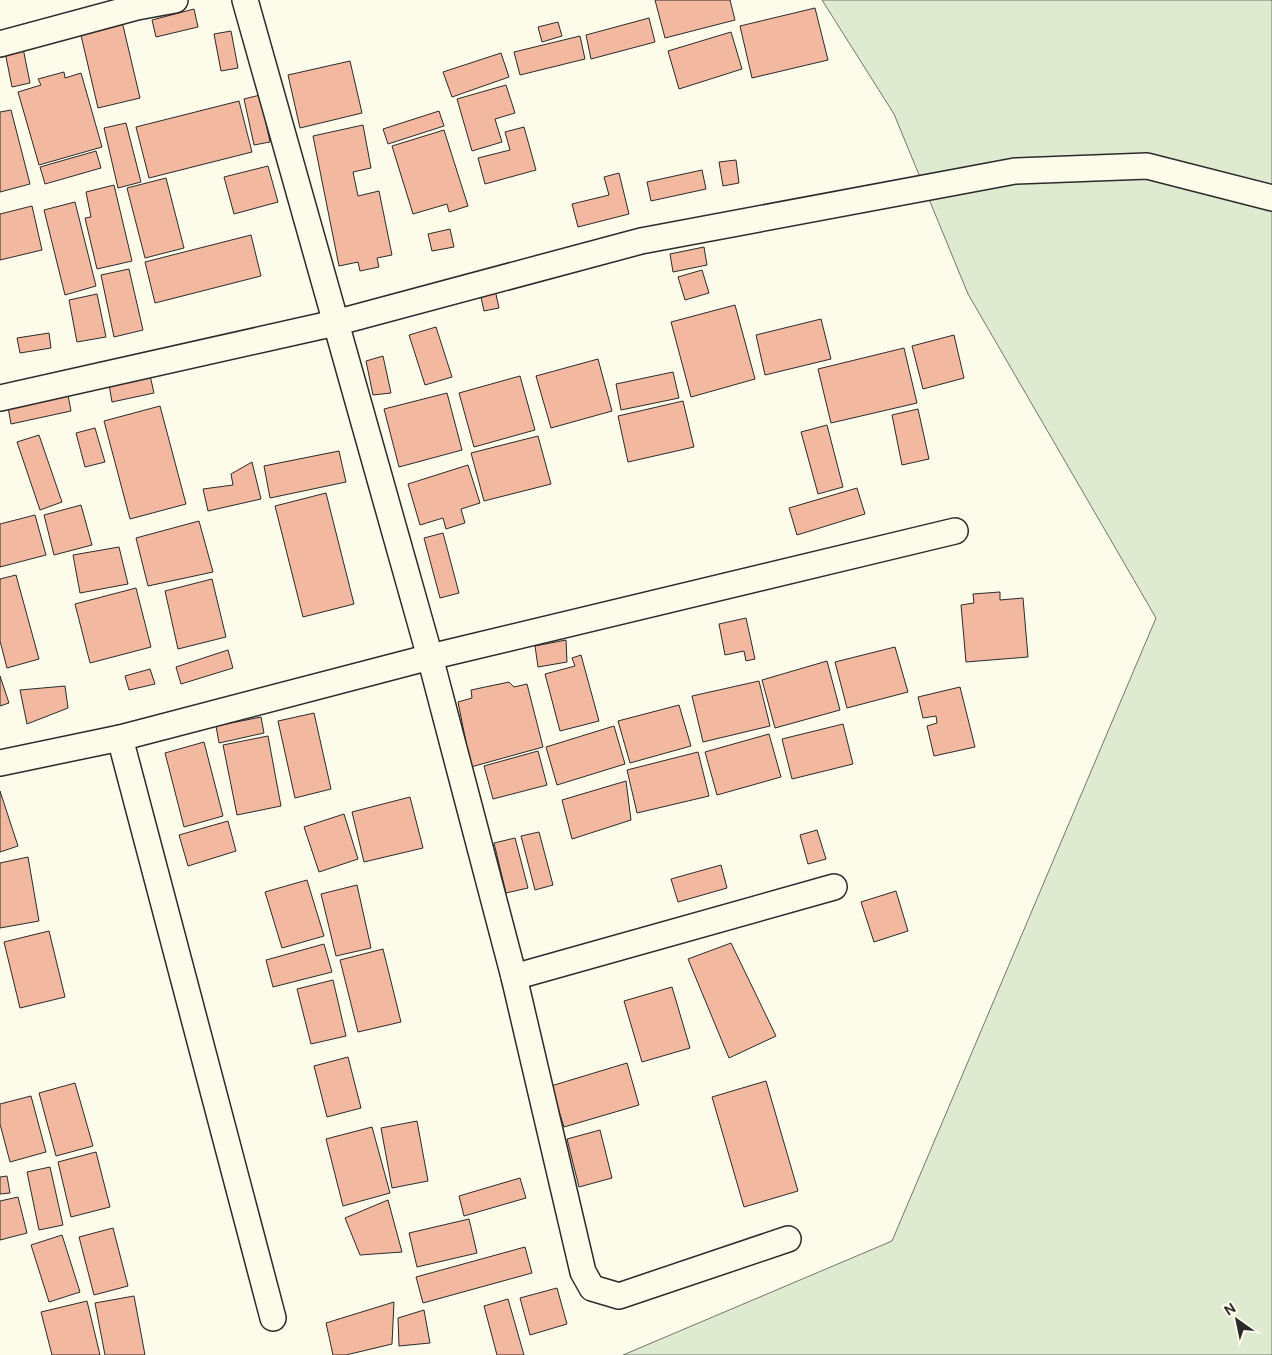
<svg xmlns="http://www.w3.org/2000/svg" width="1272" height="1355" font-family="'DM Sans',sans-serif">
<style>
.green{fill:#deebd1;stroke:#74746e}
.building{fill:#f2b8a0;stroke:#2b2b2b}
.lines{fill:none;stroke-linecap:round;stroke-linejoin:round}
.minor-casing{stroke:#2b2b2b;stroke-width:28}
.minor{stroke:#fdfbea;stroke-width:25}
</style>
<rect width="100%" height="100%" fill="#fdfbea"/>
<polygon class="green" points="822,0 1272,0 1272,1355 623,1355 892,1241 1156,618 968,294 894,114"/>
<g class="building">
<polygon points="655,0 730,0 735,20 665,38"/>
<polygon points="815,8 828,60 752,78 740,26"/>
<polygon points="194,9 198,27 156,37 152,20"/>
<polygon points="121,17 140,98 98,108 79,27"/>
<polygon points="649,18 655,42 591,59 586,35"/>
<polygon points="558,22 562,36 542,42 538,27"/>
<polygon points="231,31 238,68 221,71 214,34"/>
<polygon points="731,32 742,69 679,89 668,51"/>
<polygon points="580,36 585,59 520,75 514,52"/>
<polygon points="22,43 30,83 12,87 4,47"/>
<polygon points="501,53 509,77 452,97 443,72"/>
<polygon points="350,61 362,113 300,128 288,75"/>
<polygon points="64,72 65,78 81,73 102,147 39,165 18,92 41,85 38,79"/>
<polygon points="506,85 515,113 495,119 502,142 472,151 457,99"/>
<polygon points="260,95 270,142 254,145 244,99"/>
<polygon points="239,101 252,152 149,178 136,127"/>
<polygon points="11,110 30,184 0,192 0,112"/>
<polygon points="439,111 444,126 388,144 383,129"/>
<polygon points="126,123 141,182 118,188 104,128"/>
<polygon points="363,125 371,168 353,172 358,196 379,191 392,255 377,258 379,267 360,271 358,262 339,266 313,136"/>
<polygon points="524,127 536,170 485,184 478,158 510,150 505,132"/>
<polygon points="444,130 468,206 449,212 447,204 413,214 392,146"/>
<polygon points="96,151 101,168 45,184 40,167"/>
<polygon points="736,160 739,183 723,186 719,162"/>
<polygon points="268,166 278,202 234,214 224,177"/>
<polygon points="702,170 706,189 651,201 647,182"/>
<polygon points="619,173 629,214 578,227 572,204 609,195 604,177"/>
<polygon points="166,178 184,248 145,258 127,188"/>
<polygon points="114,185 132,261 97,269 85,218 91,217 86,192"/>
<polygon points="75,202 96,286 65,295 44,210"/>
<polygon points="32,206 42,250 0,260 0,214"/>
<polygon points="450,229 454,247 432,251 428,234"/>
<polygon points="251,235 261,276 155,303 145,262"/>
<polygon points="704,247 707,265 673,272 670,254"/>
<polygon points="129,269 143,330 114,337 101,275"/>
<polygon points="702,270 709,293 685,300 678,277"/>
<polygon points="494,285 499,308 484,311 479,288"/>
<polygon points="97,294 106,337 77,342 69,300"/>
<polygon points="735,305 755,379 691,397 671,322"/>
<polygon points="821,319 831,359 765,375 756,335"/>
<polygon points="436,327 452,377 425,385 409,335"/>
<polygon points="49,333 51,348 20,353 17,338"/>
<polygon points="954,335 964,378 923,389 912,346"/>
<polygon points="904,348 917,403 831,423 818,369"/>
<polygon points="383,356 391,393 373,395 366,361"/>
<polygon points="598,359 612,411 551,428 536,376"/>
<polygon points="149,371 154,393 112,402 108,379"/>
<polygon points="673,372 679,398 621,410 616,384"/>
<polygon points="520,376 535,430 474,447 459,393"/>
<polygon points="447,393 462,450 399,467 384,409"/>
<polygon points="68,395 71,411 11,424 8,407"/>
<polygon points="683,401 694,447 628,462 618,416"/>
<polygon points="160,406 186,504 130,519 104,421"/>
<polygon points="918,409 929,459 902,465 892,415"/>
<polygon points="827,425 843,487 818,494 801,432"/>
<polygon points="95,428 105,462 85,467 76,433"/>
<polygon points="39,435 62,502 40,510 17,442"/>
<polygon points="538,436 551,484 484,501 471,453"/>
<polygon points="339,451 346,482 270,498 264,466"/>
<polygon points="252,462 261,499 208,511 203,489 233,485 231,474"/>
<polygon points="468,465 480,503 461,509 465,523 446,529 443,518 420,525 408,484"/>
<polygon points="857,488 865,514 797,535 789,508"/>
<polygon points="326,493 354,604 303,617 275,506"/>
<polygon points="81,505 92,545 54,555 44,515"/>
<polygon points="35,515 46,555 0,567 0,524"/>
<polygon points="199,521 213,572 148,586 136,538"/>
<polygon points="443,533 459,593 440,598 424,538"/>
<polygon points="119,547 128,584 80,593 73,555"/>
<polygon points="16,575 39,659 7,668 0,641 0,579"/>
<polygon points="212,579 226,637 178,649 165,591"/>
<polygon points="136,588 151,647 90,663 75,604"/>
<polygon points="1000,592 1000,600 1023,598 1028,657 966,662 961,605 974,603 973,594"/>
<polygon points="746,618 755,659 746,661 744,651 725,655 719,624"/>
<polygon points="566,640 567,662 538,667 535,646"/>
<polygon points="895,647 908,692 847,708 835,662"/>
<polygon points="228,650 233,668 181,684 176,667"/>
<polygon points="581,655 599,721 560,731 545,674 575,666 572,658"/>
<polygon points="827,661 840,710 775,728 762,680"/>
<polygon points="150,669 155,684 129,690 125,676"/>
<polygon points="0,676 9,703 0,706"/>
<polygon points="759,681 770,726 703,742 692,696"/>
<polygon points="509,682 514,687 527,684 543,747 471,767 458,702 472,698 471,690"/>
<polygon points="65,686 68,708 27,724 20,690"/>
<polygon points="960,687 975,747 934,756 927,726 937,723 936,716 923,718 918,697"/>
<polygon points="679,705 691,746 630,763 618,721"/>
<polygon points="314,713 331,789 295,798 278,721"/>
<polygon points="261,717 264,733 219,743 216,726"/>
<polygon points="843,724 853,764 792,779 782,739"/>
<polygon points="614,726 625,764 557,785 546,747"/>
<polygon points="769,734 781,777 717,795 705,752"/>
<polygon points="268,736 281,806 237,815 223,745"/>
<polygon points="204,742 223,816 184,827 165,753"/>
<polygon points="538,751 547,785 493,799 484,766"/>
<polygon points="698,752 709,796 637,813 627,770"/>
<polygon points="626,781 631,820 572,839 562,800"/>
<polygon points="0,791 18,846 0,852"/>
<polygon points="410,797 423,848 364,862 352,812"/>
<polygon points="344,814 358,859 319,872 304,827"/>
<polygon points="228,821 236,851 188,866 179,835"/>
<polygon points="817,830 826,859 808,864 800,835"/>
<polygon points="539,832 553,885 535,890 521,836"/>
<polygon points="515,838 528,888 506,893 494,843"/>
<polygon points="28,857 39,921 0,928 0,863"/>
<polygon points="721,865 727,888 678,902 671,879"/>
<polygon points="307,880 324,936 282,948 265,892"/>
<polygon points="357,885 371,948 336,956 321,894"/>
<polygon points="896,891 908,931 874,942 861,902"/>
<polygon points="49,931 65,997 20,1008 4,942"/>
<polygon points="731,943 776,1036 729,1058 688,959"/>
<polygon points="324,944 332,972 273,987 266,960"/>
<polygon points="383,949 401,1022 358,1032 340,960"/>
<polygon points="333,980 346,1036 311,1044 297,989"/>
<polygon points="672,987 690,1048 642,1062 624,1001"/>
<polygon points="348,1057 361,1108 327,1117 314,1066"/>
<polygon points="627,1063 639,1105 564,1127 551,1086"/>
<polygon points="766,1081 798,1191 744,1207 712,1097"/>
<polygon points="75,1083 93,1146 56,1156 39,1093"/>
<polygon points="31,1096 46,1152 10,1162 0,1124 0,1104"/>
<polygon points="417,1121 428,1181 392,1188 381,1128"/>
<polygon points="372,1127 390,1193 343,1206 326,1139"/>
<polygon points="600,1130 612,1178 579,1187 567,1139"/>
<polygon points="96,1152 110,1207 71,1217 58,1162"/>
<polygon points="50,1167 63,1225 39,1230 27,1172"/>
<polygon points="7,1176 10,1193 0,1194 0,1177"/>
<polygon points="520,1178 526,1198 464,1216 459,1196"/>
<polygon points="18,1197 27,1233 0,1240 0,1201"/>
<polygon points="388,1200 402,1252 360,1255 345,1218"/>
<polygon points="469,1219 477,1253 417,1267 409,1233"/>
<polygon points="113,1228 128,1286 94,1295 79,1237"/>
<polygon points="62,1235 80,1292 49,1302 31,1245"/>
<polygon points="525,1247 532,1273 423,1303 416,1277"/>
<polygon points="557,1288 567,1324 530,1335 520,1298"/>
<polygon points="134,1296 145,1355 105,1355 95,1303"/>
<polygon points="508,1299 524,1355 497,1355 484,1306"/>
<polygon points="87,1301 100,1355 52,1355 41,1312"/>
<polygon points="394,1302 392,1344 346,1355 333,1355 326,1323"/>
<polygon points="424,1310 430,1343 399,1346 398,1318"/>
</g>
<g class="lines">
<defs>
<g id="minor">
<polyline points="245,0 430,657 514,977 583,1272 592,1288 619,1296 788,1239"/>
<polyline points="0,44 137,7 175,0"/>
<polyline points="0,398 335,323 641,241 1015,171 1147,166 1272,198"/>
<polyline points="120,738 273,1318"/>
<polyline points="0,763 120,738 430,657 955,531"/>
<polyline points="514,977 834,887"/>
</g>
</defs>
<use href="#minor" class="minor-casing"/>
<use href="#minor" class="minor"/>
</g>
<g transform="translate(1237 1320) rotate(327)" stroke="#fdfbea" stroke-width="4" paint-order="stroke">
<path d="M0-4L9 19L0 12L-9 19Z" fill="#2b2b2b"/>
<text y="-8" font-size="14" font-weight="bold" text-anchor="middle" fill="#2b2b2b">N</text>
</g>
</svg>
